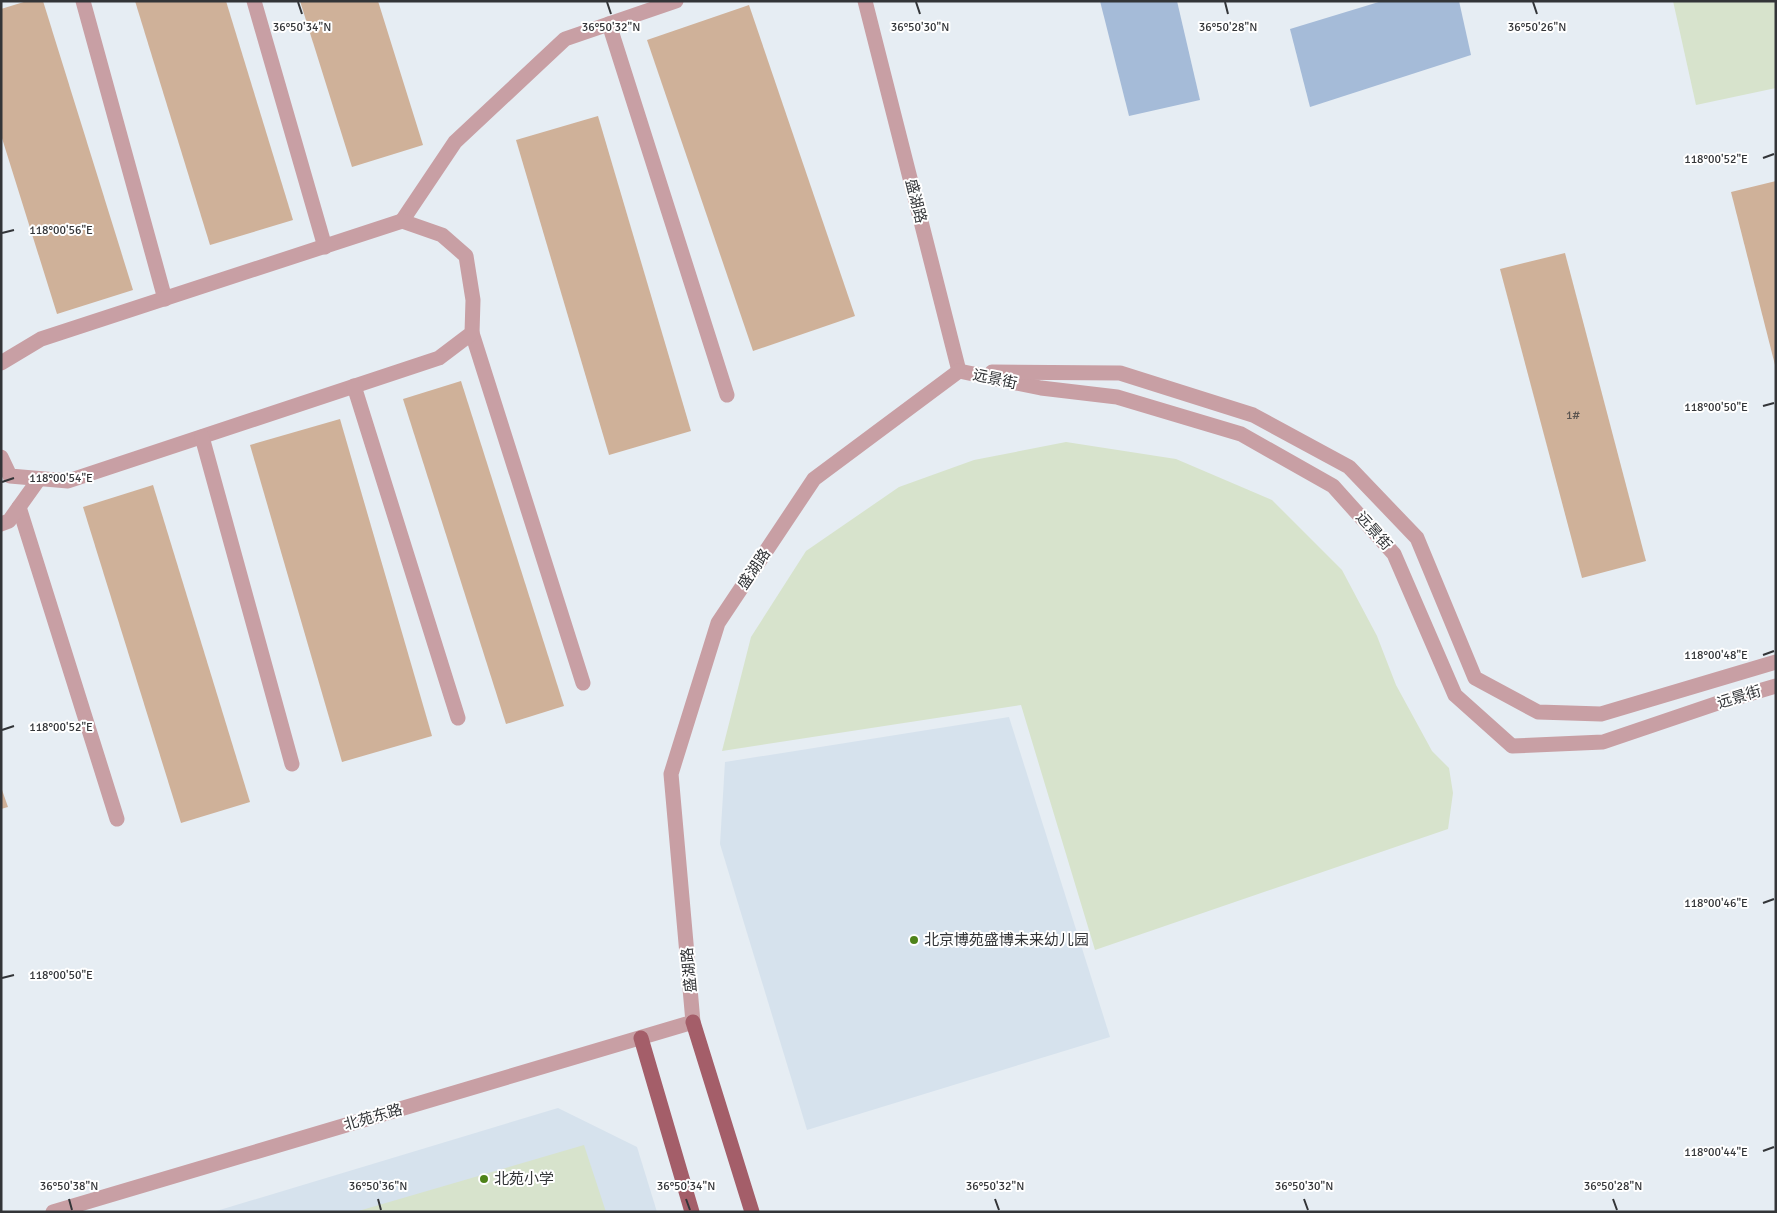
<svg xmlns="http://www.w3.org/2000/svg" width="1777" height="1213" font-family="Signika,'Noto Sans SC',sans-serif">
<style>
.built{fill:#d6e2ed}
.green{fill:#d7e3cc}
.water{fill:#a5bbd8}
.building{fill:#cfb199}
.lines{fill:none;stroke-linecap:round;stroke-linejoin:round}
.minor{stroke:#c89fa4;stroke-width:15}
.major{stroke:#a45e69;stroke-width:15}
.ticks{fill:none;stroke:#333538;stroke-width:2}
.poi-dot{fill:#4e8319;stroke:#fff;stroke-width:2}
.labels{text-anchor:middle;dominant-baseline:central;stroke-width:4;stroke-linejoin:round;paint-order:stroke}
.number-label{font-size:12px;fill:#5a5450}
.street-label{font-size:15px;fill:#333538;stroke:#fff}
.poi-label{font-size:15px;fill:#333538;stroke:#fff;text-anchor:start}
.ticks-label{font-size:12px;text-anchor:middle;fill:#333538;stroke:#fff;stroke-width:4;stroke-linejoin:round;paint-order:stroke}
</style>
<rect width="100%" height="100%" fill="#e6edf3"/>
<g class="built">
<polygon points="1009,717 1110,1037 807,1130 720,844 725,762"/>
<polygon points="558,1108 637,1147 657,1212 213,1212"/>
</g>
<g class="green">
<polygon points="1673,1 1776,1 1776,88 1696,105"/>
<polygon points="1066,442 1176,459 1272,500 1342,570 1377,636 1396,685 1432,751 1449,768 1453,793 1448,829 1095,950 1021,705 722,751 751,637 806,551 899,487 974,460"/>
<polygon points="584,1145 606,1212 355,1212"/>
</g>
<g class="water">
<polygon points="1100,1 1177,1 1200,100 1129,116"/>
<polygon points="1382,1 1459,1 1471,55 1310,107 1290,29"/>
</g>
<g class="building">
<polygon points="27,1 43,1 133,290 57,314 1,135 1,9"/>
<polygon points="135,1 226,1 293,220 210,245"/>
<polygon points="300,1 378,1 423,145 352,167"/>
<polygon points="749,5 855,316 753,351 647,40"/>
<polygon points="598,116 691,431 609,455 516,140"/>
<polygon points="1776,181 1776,365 1775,365 1731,192"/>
<polygon points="1565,253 1646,561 1582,578 1500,269"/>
<polygon points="461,381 564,706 506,724 403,399"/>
<polygon points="340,419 432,736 342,762 250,445"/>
<polygon points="153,485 250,802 181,823 83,507"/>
<polygon points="1,787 8,807 1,809"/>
</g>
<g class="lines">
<g class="minor">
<polyline points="83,1 165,299"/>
<polyline points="254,1 325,247"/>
<polyline points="865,1 959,371"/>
<polyline points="609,24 727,395"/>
<polyline points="402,221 455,142 565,39 676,1"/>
<polyline points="472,333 583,683"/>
<polyline points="1,363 41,339 402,221 442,235 466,256 473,300 472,333 439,358 68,481 10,476 1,457"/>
<polyline points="959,371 1041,388 1117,397 1241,434 1333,486 1394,554 1455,695 1512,746 1603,742 1718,703 1776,686"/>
<polyline points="992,372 1120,373 1253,415 1349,467 1417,538 1475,678 1538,712 1601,714 1776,662"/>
<polyline points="354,386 458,718"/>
<polyline points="202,437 292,764"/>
<polyline points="19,507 117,819"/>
<polyline points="1,524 9,521 39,479"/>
<polyline points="53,1212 693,1022 671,774 718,623 814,479 959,371"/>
</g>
<g class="major">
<polyline points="693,1022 752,1212"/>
<polyline points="641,1038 692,1212"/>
</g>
</g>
<path class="ticks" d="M298 2 302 14M607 2 611 14M916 2 920 14M1225 2 1228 14M1533 2 1537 14M1763 158 1774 154M2 233 14 230M1763 406 1774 403M2 482 14 478M1763 655 1774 651M2 730 14 726M1763 903 1774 899M2 978 14 975M1763 1151 1774 1147M69 1199 72 1210M378 1199 381 1210M686 1199 690 1210M995 1199 999 1210M1304 1199 1308 1210M1613 1199 1617 1210"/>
<g class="poi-dot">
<circle cx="914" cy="940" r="5"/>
<circle cx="484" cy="1179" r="5"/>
</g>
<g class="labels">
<g class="number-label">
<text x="1573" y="415">1#</text>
</g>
<g class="street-label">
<text transform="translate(916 201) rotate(76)">盛湖路</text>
<text transform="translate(995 379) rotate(12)">远景街</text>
<text transform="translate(1374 531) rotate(48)">远景街</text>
<text transform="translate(754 569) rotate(-56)">盛湖路</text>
<text transform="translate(1739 697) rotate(-17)">远景街</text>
<text transform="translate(689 970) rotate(-95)">盛湖路</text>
<text transform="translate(373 1117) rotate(-16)">北苑东路</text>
</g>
<g class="poi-label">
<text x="924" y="940">北京博苑盛博未来幼儿园</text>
<text x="494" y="1179">北苑小学</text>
</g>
</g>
<g class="ticks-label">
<text x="302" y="31">36°50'34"N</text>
<text x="611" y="31">36°50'32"N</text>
<text x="920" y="31">36°50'30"N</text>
<text x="1228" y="31">36°50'28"N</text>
<text x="1537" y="31">36°50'26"N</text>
<text x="1716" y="163">118°00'52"E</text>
<text x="61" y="234">118°00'56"E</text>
<text x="1716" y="411">118°00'50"E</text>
<text x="61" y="482">118°00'54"E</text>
<text x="1716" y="659">118°00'48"E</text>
<text x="61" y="731">118°00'52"E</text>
<text x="1716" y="907">118°00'46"E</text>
<text x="61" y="979">118°00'50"E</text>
<text x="1716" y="1156">118°00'44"E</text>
<text x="69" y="1190">36°50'38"N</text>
<text x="378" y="1190">36°50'36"N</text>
<text x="686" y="1190">36°50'34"N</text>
<text x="995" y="1190">36°50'32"N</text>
<text x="1304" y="1190">36°50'30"N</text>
<text x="1613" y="1190">36°50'28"N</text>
</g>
<rect width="1777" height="1213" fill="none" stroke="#333538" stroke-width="5"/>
</svg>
